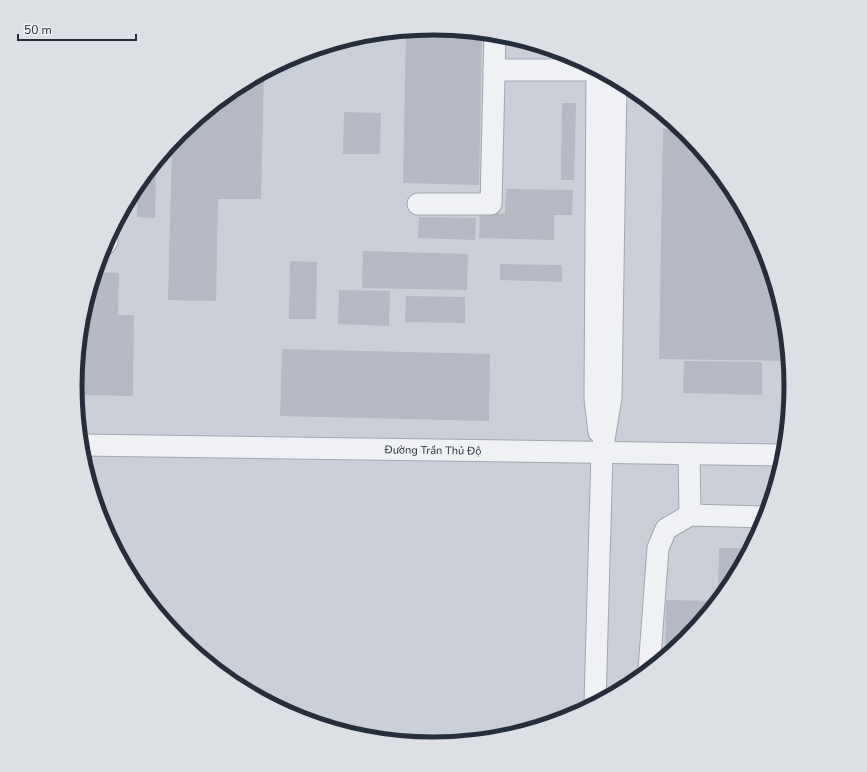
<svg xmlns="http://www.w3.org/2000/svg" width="867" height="772" font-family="'Nunito Sans',sans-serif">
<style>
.built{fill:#cbcfd8}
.building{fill:#b4b9c3}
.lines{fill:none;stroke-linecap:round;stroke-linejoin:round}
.minor-casing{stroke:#a2a7b0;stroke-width:23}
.minor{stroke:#eff1f5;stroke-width:21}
.labels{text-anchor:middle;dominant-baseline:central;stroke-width:4;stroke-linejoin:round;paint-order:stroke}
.street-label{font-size:11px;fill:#262e3c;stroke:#eceff4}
.rim{fill:none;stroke:#262e3c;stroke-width:5}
</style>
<rect width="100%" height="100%" fill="#dce0e6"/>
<circle class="built" cx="434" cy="386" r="357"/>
<g class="building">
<polygon points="434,28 482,33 479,185 403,183 406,31"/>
<polygon points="264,73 261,199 218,199 216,301 168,300 172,143 181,133 235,88"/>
<polygon points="562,103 576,103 574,180 561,180"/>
<polygon points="344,112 381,113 380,154 343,154"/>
<polygon points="663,129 682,129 687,133 731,187 764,249 785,316 789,361 659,359"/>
<polygon points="149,172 156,172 155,218 137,217 138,185"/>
<polygon points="506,189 573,190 572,215 554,215 554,240 479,238 480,213 505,214"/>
<polygon points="419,217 476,218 475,240 418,238"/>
<polygon points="363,251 468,254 467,290 362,288"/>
<polygon points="290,261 317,262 316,319 289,319"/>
<polygon points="500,264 562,265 562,282 500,280"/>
<polygon points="96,272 119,273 118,315 134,315 133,396 78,395 79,350 82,316"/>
<polygon points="339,290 390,291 389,326 338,324"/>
<polygon points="406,296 465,297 465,323 405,322"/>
<polygon points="282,349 490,354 489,421 280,416"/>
<polygon points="684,361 762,362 762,395 683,393"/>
<polygon points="719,548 751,548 731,585 727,591 718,590"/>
<polygon points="666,600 718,601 686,639 665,657"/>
</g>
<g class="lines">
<defs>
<g id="minor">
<polyline points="597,69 595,399 599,432"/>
<polyline points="494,70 597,70"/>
<polyline points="418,204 491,204 495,34"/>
<polyline points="105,244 107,241"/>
<path id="s1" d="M81 445 785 455"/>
<polyline points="689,454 690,515"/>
<polyline points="649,670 658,548 666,529 690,515 766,517"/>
<polyline points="595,703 602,452 611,397 616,79"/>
</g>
</defs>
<use href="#minor" class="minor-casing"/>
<use href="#minor" class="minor"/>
</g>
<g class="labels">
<g class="street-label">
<text stroke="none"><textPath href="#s1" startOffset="352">Đường Trần Thủ Độ</textPath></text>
</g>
</g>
<path d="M0 0H867V772H0ZM82 386a351 351 0 1 1 702 0a351 351 0 1 1-702 0Z" fill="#dce0e5" fill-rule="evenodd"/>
<path class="rim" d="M82 386a351 351 0 1 1 702 0a351 351 0 1 1-702 0Z"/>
<path d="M18 34v6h118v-6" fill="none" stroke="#262e3c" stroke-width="2"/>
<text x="24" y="34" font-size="12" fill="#262e3c" stroke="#eceff4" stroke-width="3" paint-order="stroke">50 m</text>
</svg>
